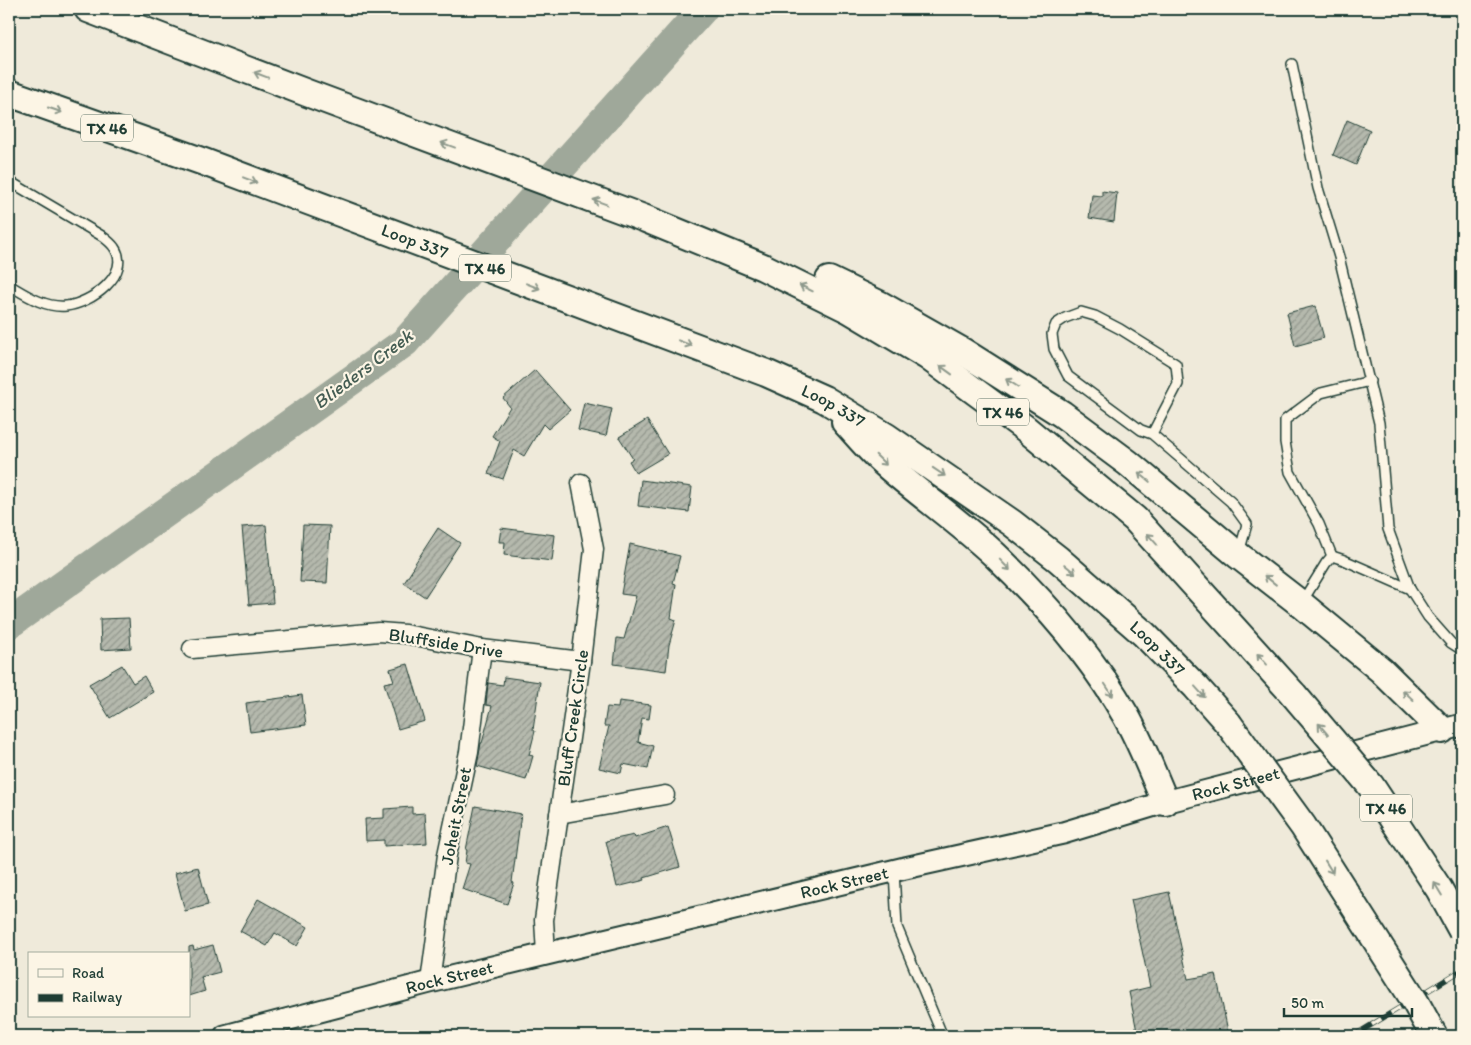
<svg xmlns="http://www.w3.org/2000/svg" width="1471" height="1045" font-family="Itim,sans-serif">
<style>
.lines{fill:none;stroke-linecap:round;stroke-linejoin:round}
.river{stroke:#9fa89a;stroke-width:30}
.building{fill:url(#building-hatch);stroke:#1f3d34}
.service-casing{stroke:#1f3d34;stroke-width:12}
.minor-casing{stroke:#1f3d34;stroke-width:21}
.tertiary-casing{stroke:#1f3d34;stroke-width:25}
.primary-casing{stroke:#1f3d34;stroke-width:30}
.service{stroke:#fcf5e5;stroke-width:9}
.minor{stroke:#fcf5e5;stroke-width:18}
.tertiary{stroke:#fcf5e5;stroke-width:21}
.primary{stroke:#fcf5e5;stroke-width:26}
.rail-casing{stroke:#1f3d34;stroke-width:5.5}
.rail{stroke:#fcf5e5;stroke-width:4;stroke-dasharray:11;stroke-linecap:butt}
.primary-bridge-casing{stroke:#1f3d34;stroke-width:30;stroke-linecap:butt}
.primary-bridge{stroke:#fcf5e5;stroke-width:26}
.oneway{stroke:#8e998c}
.labels{text-anchor:middle;dominant-baseline:central;stroke-width:4.5;stroke-linejoin:round;paint-order:stroke}
.shield{fill:#fcf5e5;stroke:#617469;stroke-width:1}
.shield-label{font-size:16px;font-weight:bold;fill:#1f3d34}
.street-label{font-size:18px;fill:#1f3d34;stroke:#fcf5e5}
.water-label{font-size:19px;font-style:italic;fill:#455d53;stroke:#fcf5e5}
</style>
<defs>
<pattern id="building-hatch" width="6" height="6" patternUnits="userSpaceOnUse" patternTransform="scale(1.25)"><rect width="6" height="6" fill="#b5b9ad"/><path d="M-1 1l2-2M0 6l6-6M5 7l2-2" fill="none" stroke="#93988e"/></pattern>
</defs>
<rect width="100%" height="100%" fill="#efeada"/>
<filter id="ink" filterUnits="userSpaceOnUse"><feTurbulence type="fractalNoise" baseFrequency=".02" numOctaves="2"/><feDisplacementMap in="SourceGraphic" scale="10" xChannelSelector="R" yChannelSelector="G"/><feConvolveMatrix kernelMatrix="1 2 1 2 8 2 1 2 1" color-interpolation-filters="sRGB"/></filter>
<g filter="url(#ink)">
<g class="lines">
<polyline class="river" points="9,624 405,342 703,9"/>
</g>
<g class="building">
<polygon points="1347,120 1370,130 1356,165 1333,155"/>
<polygon points="1102,191 1117,193 1114,222 1089,218 1092,195 1102,196"/>
<polygon points="1315,306 1324,338 1295,346 1287,313"/>
<polygon points="535,370 570,410 548,429 543,424 524,456 514,450 503,479 488,474 500,441 492,436 510,407 503,398"/>
<polygon points="584,403 612,409 606,436 578,430"/>
<polygon points="647,420 668,454 636,473 629,461 633,459 619,437"/>
<polygon points="641,480 692,487 689,512 638,506"/>
<polygon points="266,525 273,603 249,605 242,527"/>
<polygon points="303,525 330,526 327,583 300,582"/>
<polygon points="438,528 460,543 425,597 404,583 413,569 412,568"/>
<polygon points="501,528 555,535 552,561 504,555 505,542 499,542"/>
<polygon points="630,544 680,556 673,583 676,584 671,618 676,620 669,645 666,671 614,664 617,638 624,639 636,596 621,594"/>
<polygon points="129,618 131,648 101,650 100,619"/>
<polygon points="408,664 425,721 398,729 384,683 394,681 390,669"/>
<polygon points="122,665 133,683 144,676 153,692 110,718 89,684"/>
<polygon points="504,677 540,682 533,730 535,731 529,755 533,756 526,780 477,766 481,743 482,743 492,706 486,705 488,683 503,685"/>
<polygon points="302,695 306,725 250,732 246,703"/>
<polygon points="619,701 651,705 649,719 642,718 638,742 653,746 648,769 623,764 621,773 599,768 609,726 604,726 607,707 618,708"/>
<polygon points="475,806 521,814 512,882 514,883 507,904 462,889 470,864 465,863 467,850 466,850"/>
<polygon points="412,807 412,814 425,813 427,843 384,846 384,840 366,841 365,819 384,818 384,809"/>
<polygon points="668,827 680,867 644,878 645,880 617,887 606,841 634,835 635,838"/>
<polygon points="198,867 208,905 185,911 175,873"/>
<polygon points="1169,892 1188,979 1216,974 1229,1036 1138,1036 1129,992 1150,987 1131,900"/>
<polygon points="258,899 308,927 297,946 275,933 267,946 240,931"/>
<polygon points="213,945 220,972 201,977 205,991 189,996 189,947 193,946 194,950"/>
</g>
<g class="lines">
<defs>
<g id="service">
<polyline points="1292,64 1318,188 1339,257 1379,423 1388,529 1410,589 1428,617 1451,643 1462,650"/>
<path d="M9 181 102 236C106 239 111 243 114 247 133 274 90 304 66 306 45 308 26 295 9 285"/>
<polyline points="1152,434 1141,430 1068,376 1054,349 1052,334 1056,324 1065,318 1081,312 1095,316 1120,329 1176,364 1178,384 1152,434 1231,502 1247,524 1239,553"/>
<polyline points="1332,556 1319,524 1290,472 1285,442 1285,420 1321,393 1370,381"/>
<polyline points="1302,602 1326,563 1332,556 1344,560 1410,589"/>
<polyline points="894,871 897,927 941,1032"/>
</g>
<g id="minor">
<polyline points="192,649 379,632 405,634 482,649 581,661"/>
<polyline points="559,814 665,795"/>
<polyline points="546,954 544,920 581,661 594,549 581,483"/>
<polyline points="430,982 447,855 469,752 482,649"/>
</g>
<g id="tertiary">
<path id="s1" d="M225 1036 430 982 546 954 905 868 1063 833 1165 802 1462 725"/>
</g>
<g id="primary">
<polyline points="88,9 307,93 646,219 763,267 850,310 927,356 1026,429 1135,519 1294,695"/>
<path id="s2" d="M9 93 204 162 766 373 824 399 887 437 1012 523 1058 559 1144 634 1196 687 1228 723"/>
<polyline points="829,280 881,305 962,351 1062,414 1128,463 1239,556 1301,604 1381,670 1442,730"/>
<path d="M845 422C857 435 870 451 884 463 920 495 960 522 995 555 1043 601 1093 658 1126 716 1141 743 1153 773 1165 802"/>
</g>
</defs>
<use href="#service" class="service-casing"/>
<use href="#minor" class="minor-casing"/>
<use href="#tertiary" class="tertiary-casing"/>
<use href="#primary" class="primary-casing"/>
<use href="#service" class="service"/>
<use href="#minor" class="minor"/>
<use href="#tertiary" class="tertiary"/>
<use href="#primary" class="primary"/>
<defs>
<polyline id="rail" points="1353,1036 1462,970"/>
</defs>
<use href="#rail" class="rail-casing"/>
<use href="#rail" class="rail"/>
<defs>
<g id="primary-bridge">
<polyline points="1294,695 1371,786 1439,889 1462,931"/>
<polyline points="1228,723 1303,826 1416,1003 1434,1036"/>
</g>
</defs>
<use href="#primary-bridge" class="primary-bridge-casing"/>
<use href="#primary-bridge" class="primary-bridge"/>
</g>
<defs><path id="oneway-shaft" d="M-6 0H5M1.5-3L5.5 0L1.5 3" fill="none" stroke-width="1.6" stroke-linecap="round" stroke-linejoin="round" transform="scale(1.25)"/></defs>
<g class="oneway">
<use href="#oneway-shaft" transform="translate(261 75) rotate(-159)"/>
<use href="#oneway-shaft" transform="translate(55 110) rotate(19)"/>
<use href="#oneway-shaft" transform="translate(448 145) rotate(-160)"/>
<use href="#oneway-shaft" transform="translate(250 180) rotate(21)"/>
<use href="#oneway-shaft" transform="translate(600 202) rotate(-160)"/>
<use href="#oneway-shaft" transform="translate(533 286) rotate(21)"/>
<use href="#oneway-shaft" transform="translate(806 288) rotate(-154)"/>
<use href="#oneway-shaft" transform="translate(685 343) rotate(21)"/>
<use href="#oneway-shaft" transform="translate(946 370) rotate(-144)"/>
<use href="#oneway-shaft" transform="translate(1012 383) rotate(-148)"/>
<use href="#oneway-shaft" transform="translate(881 460) rotate(44)"/>
<use href="#oneway-shaft" transform="translate(939 472) rotate(34)"/>
<use href="#oneway-shaft" transform="translate(1144 477) rotate(-140)"/>
<use href="#oneway-shaft" transform="translate(1152 539) rotate(-132)"/>
<use href="#oneway-shaft" transform="translate(1005 565) rotate(46)"/>
<use href="#oneway-shaft" transform="translate(1070 569) rotate(40)"/>
<use href="#oneway-shaft" transform="translate(1270 580) rotate(-142)"/>
<use href="#oneway-shaft" transform="translate(1262 659) rotate(-132)"/>
<use href="#oneway-shaft" transform="translate(1109 690) rotate(57)"/>
<use href="#oneway-shaft" transform="translate(1200 692) rotate(48)"/>
<use href="#oneway-shaft" transform="translate(1408 695) rotate(-137)"/>
<use href="#oneway-shaft" transform="translate(1323 729) rotate(-130)"/>
<use href="#oneway-shaft" transform="translate(1329 867) rotate(58)"/>
<use href="#oneway-shaft" transform="translate(1438 889) rotate(-121)"/>
</g>
</g>
<g class="labels">
<g class="shield">
<rect x="81" y="114.5" width="52" height="27" rx="4"/>
<rect x="459" y="254.5" width="52" height="27" rx="4"/>
<rect x="977" y="398.5" width="52" height="27" rx="4"/>
<rect x="1360" y="794.5" width="52" height="27" rx="4"/>
</g>
<g class="shield-label">
<text x="107" y="128">TX 46</text>
<text x="485" y="268">TX 46</text>
<text x="1003" y="412">TX 46</text>
<text x="1386" y="808">TX 46</text>
</g>
<g class="street-label">
<text stroke="none"><textPath href="#s2" startOffset="432">Loop 337</textPath></text>
<text stroke="none"><textPath href="#s2" startOffset="882">Loop 337</textPath></text>
<text transform="translate(446 643) rotate(9)">Bluffside Drive</text>
<text stroke="none"><textPath href="#s2" startOffset="1288">Loop 337</textPath></text>
<text transform="translate(573 718) rotate(-82)">Bluff Creek Circle</text>
<text stroke="none"><textPath href="#s1" startOffset="1042">Rock Street</textPath></text>
<text transform="translate(456 816) rotate(-79)">Joheit Street</text>
<text stroke="none"><textPath href="#s1" startOffset="638">Rock Street</textPath></text>
<text stroke="none"><textPath href="#s1" startOffset="232">Rock Street</textPath></text>
</g>
<g class="water-label">
<text transform="translate(363 369) rotate(-37)">Blieders Creek</text>
</g>
</g>
<rect width="1471" height="1045" fill="none" stroke="#fcf5e5" stroke-width="30"/>
<rect x="15" y="15" width="1441" height="1015" fill="none" stroke="#1f3d34" stroke-width="2" filter="url(#ink)"/>
<rect x="28" y="952" width="162" height="65" fill="#fcf5e5" stroke="#a4ab9e"/>
<rect x="38" y="969" width="25" height="8" fill="#fcf5e5" stroke="#a4ab9e"/>
<text x="72" y="978" font-size="15" fill="#1f3d34">Road</text>
<rect x="38" y="994" width="25" height="8" fill="#1f3d34" stroke="#a4ab9e"/>
<text x="72" y="1002" font-size="15" fill="#1f3d34">Railway</text>
<path d="M1284 1008v8h128v-8" fill="none" stroke="#1f3d34" stroke-width="2.5"/>
<text x="1291" y="1008" font-size="15" fill="#1f3d34" stroke="#fcf5e5" stroke-width="4" paint-order="stroke">50 m</text>
</svg>
